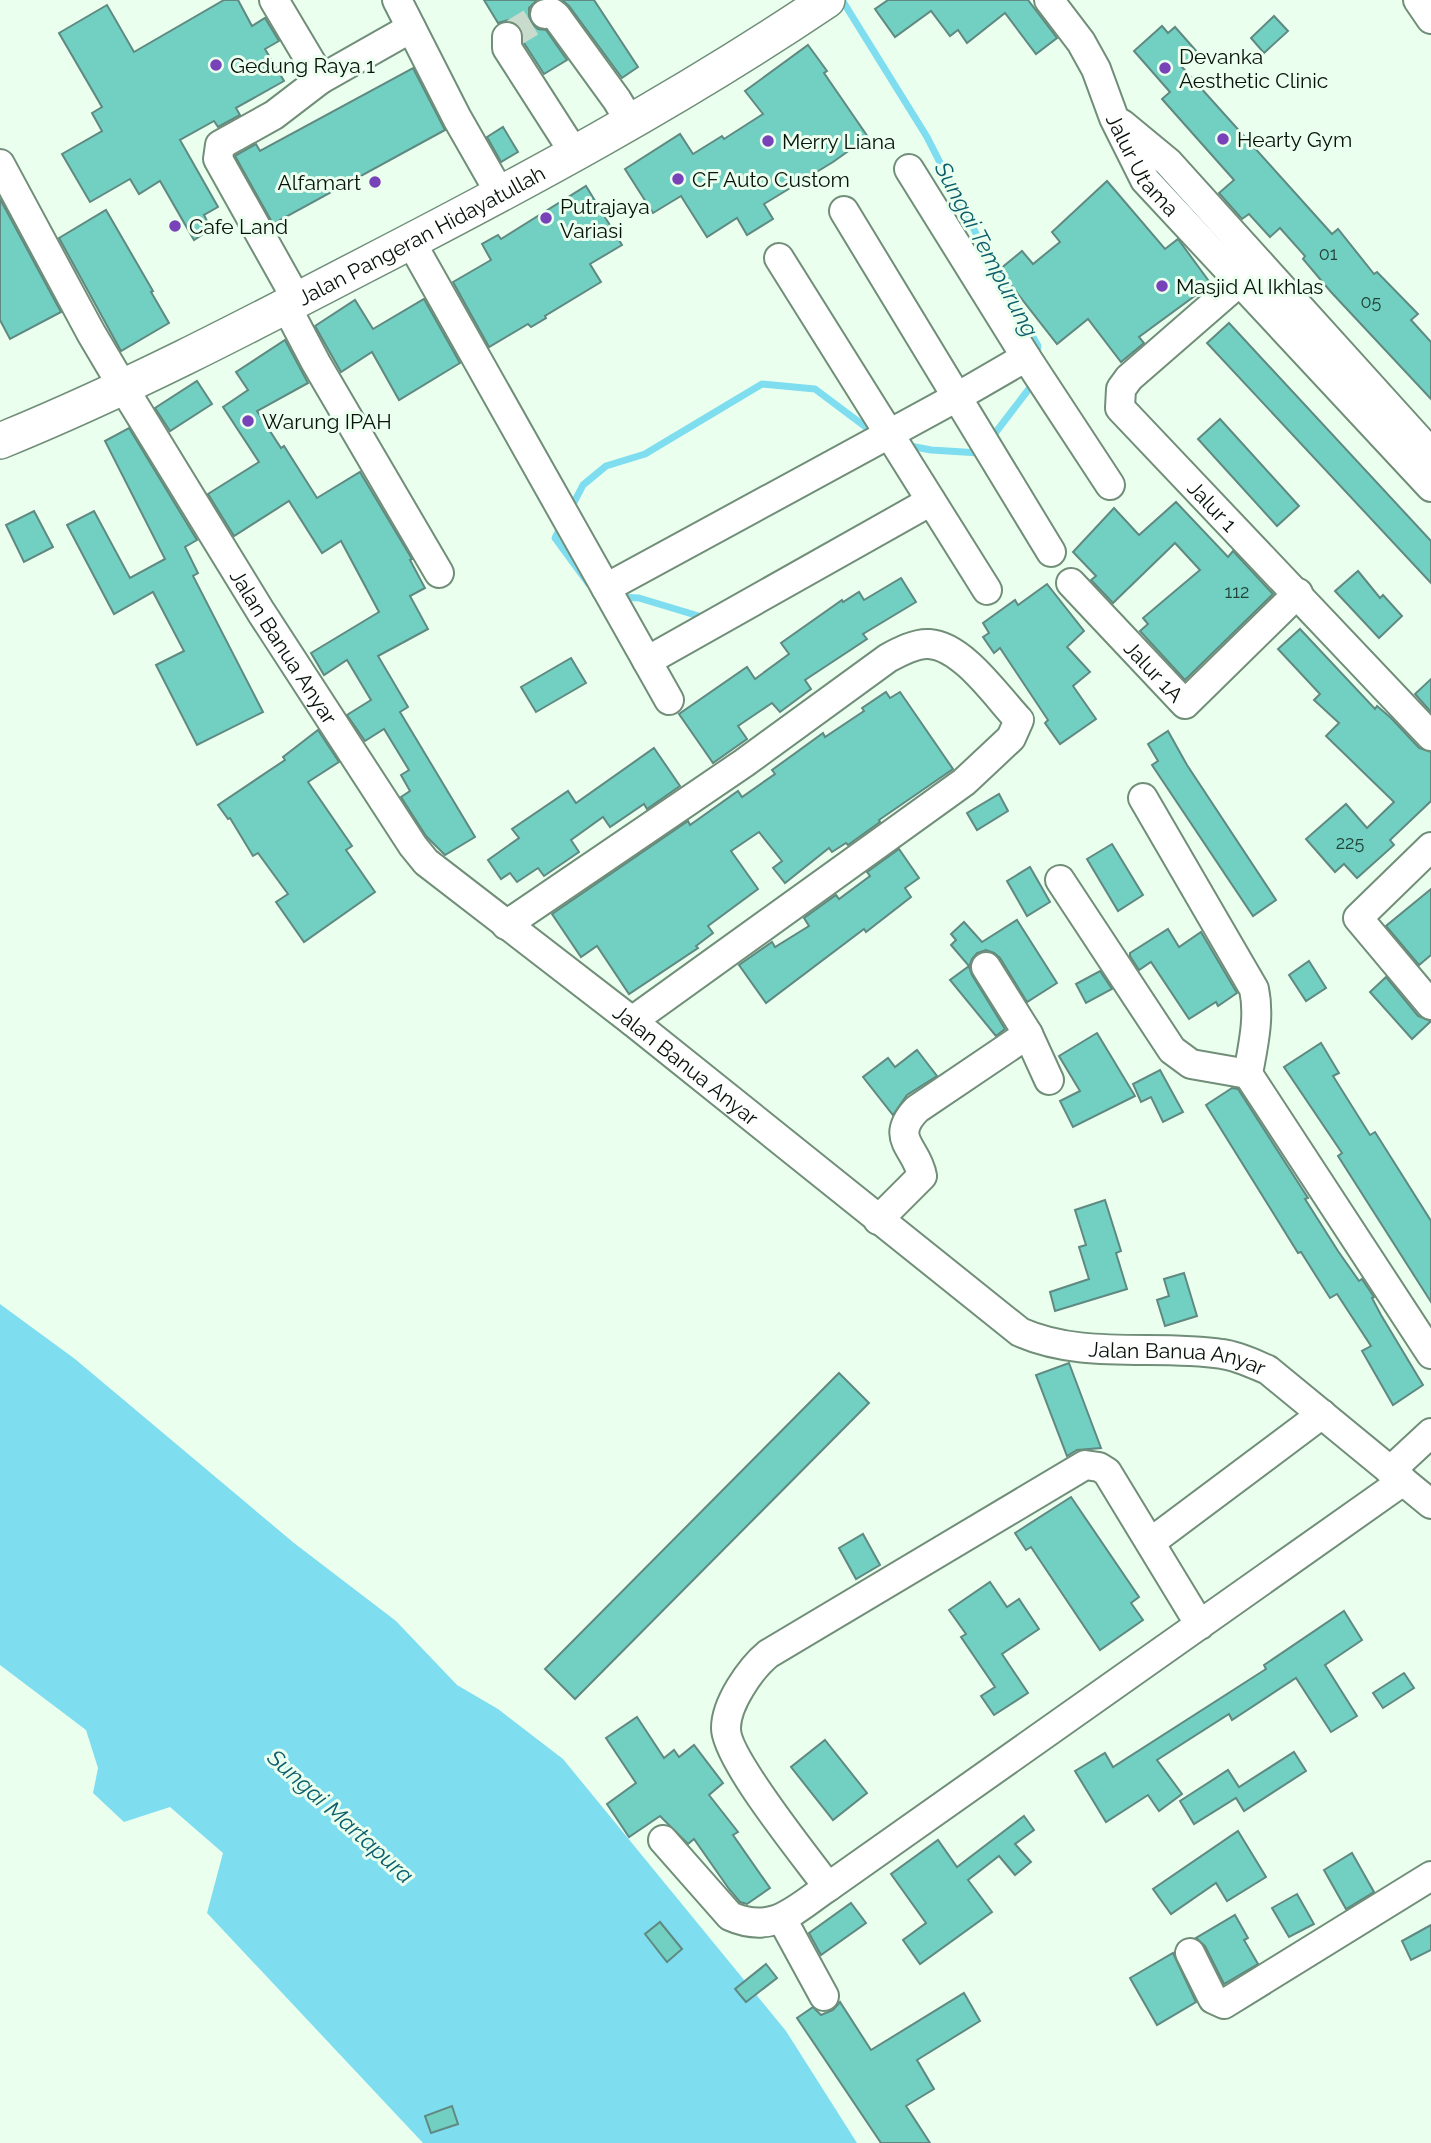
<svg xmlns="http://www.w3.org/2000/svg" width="1431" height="2143" font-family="Raleway,sans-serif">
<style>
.water{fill:#7fddf0}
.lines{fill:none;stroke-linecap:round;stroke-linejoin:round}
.stream{stroke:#7fddf0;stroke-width:7}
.building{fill:#71d0c1;stroke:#5f8981;stroke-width:2}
.minor-tunnel{stroke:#c9dbcd;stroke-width:28;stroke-dasharray:28 14;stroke-linecap:butt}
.minor-casing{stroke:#708e78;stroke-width:32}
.major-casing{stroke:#708e78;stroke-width:38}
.minor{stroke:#fff;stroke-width:28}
.major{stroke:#fff;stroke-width:35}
.poi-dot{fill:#7842b8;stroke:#ebffef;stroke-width:2.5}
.labels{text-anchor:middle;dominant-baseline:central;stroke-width:6;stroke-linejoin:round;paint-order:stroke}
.number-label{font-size:18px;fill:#224238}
.poi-label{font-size:21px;fill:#07120a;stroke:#ebffef;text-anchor:start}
.street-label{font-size:21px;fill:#07120a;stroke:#ebffef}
.water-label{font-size:23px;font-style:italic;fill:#0c5e6c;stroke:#ebffef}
</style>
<rect width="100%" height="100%" fill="#ebffef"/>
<polygon class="water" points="0,1304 75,1359 294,1543 396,1621 457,1685 498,1709 563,1759 786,2031 857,2143 423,2143 207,1913 223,1853 170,1807 124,1822 93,1793 98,1768 86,1730 0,1665"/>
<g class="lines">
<g class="stream">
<polyline points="842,0 927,137 990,261 1038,346 1037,358"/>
<polyline points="989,441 1035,381"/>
<polyline points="905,445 931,450 980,453 982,450"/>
<polyline points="570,510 583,485 606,466 645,454 762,384 815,389 875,434"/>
<polyline points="561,526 555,538 588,583"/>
<polyline points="618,597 639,598 702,617"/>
</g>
</g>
<g class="building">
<polygon points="224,0 238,0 252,26 265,18 279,41 265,49 284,81 236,108 240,115 218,127 214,121 180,140 218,207 204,215 211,229 194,240 160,181 139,194 130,179 90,202 62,154 102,131 92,113 102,107 59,33 107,5 134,52"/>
<polygon points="484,0 537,0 529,8 529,16 532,24 538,29 546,30 567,60 544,74 524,43 521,28 516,23 508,20 498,23"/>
<polygon points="562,0 594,0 638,67 622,78 569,6"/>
<polygon points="888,0 1028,0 1057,38 1036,54 1005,13 967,43 958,30 950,36 931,11 895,37 875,9"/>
<polygon points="1274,16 1288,31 1264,53 1251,38"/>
<polygon points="1162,26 1168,33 1175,27 1198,53 1182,67 1332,234 1338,229 1374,274 1377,272 1418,314 1411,320 1431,342 1431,399 1331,292 1303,259 1305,256 1280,228 1270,237 1249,214 1242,219 1219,193 1234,180 1162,99 1170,92 1134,51"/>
<polygon points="808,45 827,71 824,73 868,137 833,162 764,204 773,219 747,235 737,218 707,237 681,196 653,213 625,169 680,134 693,154 722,136 724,139 763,114 745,91"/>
<polygon points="413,68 445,130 273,224 235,156 256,144 260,151"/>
<polygon points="503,127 518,152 501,162 487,137"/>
<polygon points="1107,181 1165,249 1178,239 1211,284 1139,337 1144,343 1121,362 1088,319 1057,344 999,270 1022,251 1033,264 1060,242 1052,232"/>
<polygon points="586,186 622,245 590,264 601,282 545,316 546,318 531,327 528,324 489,347 453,282 491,260 482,244 498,235 501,239"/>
<polygon points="0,199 61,312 10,339 0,320"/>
<polygon points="106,210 153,291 151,292 169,323 121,351 59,238"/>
<polygon points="424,299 460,363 399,400 372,352 341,372 315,326 355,300 373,329"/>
<polygon points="1229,323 1431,541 1431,583 1207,343"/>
<polygon points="285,340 308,383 257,411 281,448 284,446 317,498 360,472 412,559 410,560 425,588 410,596 428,629 378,656 408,707 400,712 475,837 445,855 426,836 401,797 410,791 401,775 409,770 384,729 365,741 347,715 371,700 347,660 324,675 311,653 379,612 341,541 322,553 289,501 234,536 208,494 259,462 223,407 248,390 236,372"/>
<polygon points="197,381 212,404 170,431 155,408"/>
<polygon points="1220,419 1299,506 1277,526 1198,439"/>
<polygon points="129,428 197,540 185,547 198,573 193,576 263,712 197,745 156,665 184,651 153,592 114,614 67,525 94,511 130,578 165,559 105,441"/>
<polygon points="1176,502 1228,557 1233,551 1273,594 1185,680 1140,631 1148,624 1143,618 1200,570 1175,543 1113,603 1091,580 1096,576 1073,552 1114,508 1139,535"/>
<polygon points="34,511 53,547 24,562 6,525"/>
<polygon points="1358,571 1380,598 1383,595 1402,616 1379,638 1335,591"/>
<polygon points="901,578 916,602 863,634 867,639 805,680 811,689 780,712 772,703 738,726 747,739 713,763 679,714 747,667 755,679 789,654 781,643 842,600 843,602 859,592 864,600"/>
<polygon points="1047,584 1084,631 1067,647 1090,672 1073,686 1096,719 1060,744 1045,723 1048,720 1000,648 994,653 983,637 989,633 983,623 1015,600 1018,605"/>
<polygon points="1300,629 1375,709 1377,706 1391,718 1419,748 1431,752 1431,801 1390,840 1394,845 1357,878 1344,864 1335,872 1306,839 1346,804 1367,828 1394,802 1326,736 1339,723 1314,700 1320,694 1278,649"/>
<polygon points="571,658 586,683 536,712 521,687"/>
<polygon points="1431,679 1431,712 1415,694"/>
<polygon points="886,692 890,698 900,692 953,769 879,820 880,822 848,845 846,843 832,852 829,848 785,883 773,868 782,861 759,832 731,851 758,889 708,926 713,933 696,946 698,948 629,994 597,946 581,957 552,914 688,821 690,825 738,791 742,797 775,774 772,770 823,733 825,737 864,711 862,708"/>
<polygon points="318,730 339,762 308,782 352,846 346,850 375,892 304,942 276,902 288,894 258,853 253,856 230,818 228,819 218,805 285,760 283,757"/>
<polygon points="1168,731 1187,765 1276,900 1253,916 1152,765 1158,761 1148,744"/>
<polygon points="654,748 680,786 647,809 644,804 610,827 603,817 571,840 579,852 544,876 538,868 517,882 510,873 501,879 488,860 519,838 512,829 568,791 576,803"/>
<polygon points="999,794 1008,811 977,830 967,813"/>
<polygon points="1112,844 1143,895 1118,911 1087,859"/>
<polygon points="899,849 919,878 905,888 911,897 866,932 864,929 766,1003 739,965 772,942 775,947 809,926 804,918 836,895 839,899 870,876 867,872"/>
<polygon points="1030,867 1050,902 1027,916 1007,881"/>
<polygon points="1431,889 1431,955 1419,965 1386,926"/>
<polygon points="1017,920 1057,983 1027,1002 1000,958 994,953 986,950 977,953 972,959 969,967 972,975 1005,1029 996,1036 950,980 969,966 951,945 956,940 951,934 964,922 982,942"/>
<polygon points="1168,929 1179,947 1201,932 1237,993 1218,1006 1216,1002 1189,1019 1151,962 1139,970 1130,956 1130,953"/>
<polygon points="1309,961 1326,988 1306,1001 1289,975"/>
<polygon points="1100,971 1112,989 1086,1003 1076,984"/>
<polygon points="1386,977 1418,1016 1431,1021 1412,1039 1370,992"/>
<polygon points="1097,1033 1135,1096 1073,1127 1060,1101 1080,1091 1059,1056"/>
<polygon points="1321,1043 1339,1073 1333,1076 1370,1135 1375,1132 1431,1221 1431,1302 1338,1156 1342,1153 1284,1067"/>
<polygon points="917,1050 937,1076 907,1095 893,1115 863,1077 888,1058 895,1067"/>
<polygon points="1160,1070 1183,1112 1163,1122 1151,1097 1141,1102 1133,1084"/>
<polygon points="1232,1088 1238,1089 1308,1198 1305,1199 1338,1251 1359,1281 1362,1279 1374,1297 1372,1298 1381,1315 1423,1385 1393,1405 1362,1351 1371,1346 1337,1294 1330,1298 1301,1252 1298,1253 1206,1105"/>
<polygon points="1105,1200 1121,1251 1116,1253 1127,1289 1055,1311 1050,1292 1089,1279 1079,1247 1086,1245 1075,1210"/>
<polygon points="1184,1273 1197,1316 1165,1326 1157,1300 1169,1296 1164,1279"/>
<polygon points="1069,1363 1101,1448 1077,1450 1067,1456 1036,1375"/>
<polygon points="839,1373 869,1403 575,1699 545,1669"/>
<polygon points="1071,1497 1139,1597 1131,1603 1143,1620 1100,1650 1031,1547 1026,1550 1015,1533"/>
<polygon points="863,1534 880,1565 856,1579 839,1548"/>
<polygon points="990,1582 1007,1607 1019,1599 1039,1629 1002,1654 1028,1693 994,1715 981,1696 995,1687 961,1637 966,1634 949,1610"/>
<polygon points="1344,1611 1362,1640 1325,1665 1357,1716 1331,1732 1296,1678 1232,1720 1229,1714 1157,1760 1182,1794 1159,1811 1148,1795 1106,1822 1075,1771 1105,1753 1113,1767 1266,1669 1264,1665"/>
<polygon points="1404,1673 1414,1688 1383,1708 1373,1693"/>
<polygon points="637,1717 664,1758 674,1750 679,1757 694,1745 723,1783 709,1795 738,1832 733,1835 770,1888 747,1904 740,1902 729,1889 694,1839 688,1844 660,1816 629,1837 607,1804 636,1783 606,1738"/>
<polygon points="825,1740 867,1793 833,1820 791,1767"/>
<polygon points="1294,1752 1306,1771 1244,1811 1236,1798 1194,1824 1180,1801 1228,1770 1239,1787"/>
<polygon points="1024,1816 1034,1830 1015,1844 1031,1862 1015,1875 999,1856 968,1880 992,1912 920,1964 903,1940 926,1923 891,1874 938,1840 957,1867"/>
<polygon points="1238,1831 1266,1877 1227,1901 1216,1883 1171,1914 1153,1889"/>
<polygon points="1352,1853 1374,1892 1346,1909 1324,1870"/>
<polygon points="1297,1894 1314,1924 1289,1937 1272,1908"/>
<polygon points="851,1903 866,1923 821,1955 809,1933"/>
<polygon points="1235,1915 1248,1938 1244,1940 1258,1964 1224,1984 1205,1946 1196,1938"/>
<polygon points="660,1922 682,1949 667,1962 645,1934"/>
<polygon points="1431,1925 1431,1950 1411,1960 1402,1941"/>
<polygon points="1173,1953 1196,2002 1157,2025 1130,1978"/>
<polygon points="766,1964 777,1978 746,2002 735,1989"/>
<polygon points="964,1993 980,2021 917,2060 934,2089 906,2106 930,2143 881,2143 797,2018 813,2007 821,2015 833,2010 840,2002 871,2050"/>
<polygon points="452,2106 458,2124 431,2133 425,2116"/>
</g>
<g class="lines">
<polyline class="minor-tunnel" points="507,37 545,14"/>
<defs>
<g id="minor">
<polyline points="274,0 321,79 274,115 220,145 218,159 297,300"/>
<polyline points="397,0 457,118 501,195"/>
<path id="s1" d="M1049 0 1081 42 1096 69 1114 118 1145 180 1431 487"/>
<polyline points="1418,0 1431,19"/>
<polyline points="545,14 552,13 556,16 617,100 630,122"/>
<polyline points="507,37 507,48 575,154"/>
<polyline points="321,79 411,28"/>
<polyline points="1122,124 1168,162 1431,453"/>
<path id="s2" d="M0 164 91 333 123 387 261 612 413 846 426 862 632 1021 1020 1332C1083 1360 1156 1344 1222 1354 1238 1356 1254 1364 1268 1370L1431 1504"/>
<polyline points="909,169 1026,357 1110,485"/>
<polyline points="844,211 1051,552"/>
<polyline points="411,242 669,700"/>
<polyline points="779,258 987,590"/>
<path id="s3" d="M1260 264 1129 378 1121 389 1120 408 1431 736"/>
<polyline points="286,306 316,363 439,573"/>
<path id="s4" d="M1071 583 1185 704 1298 593"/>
<polyline points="606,588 957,397 1026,357"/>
<polyline points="647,661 931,501"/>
<path d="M1143 798 1254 989C1260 1017 1253 1046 1248 1074L1431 1354"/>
<polyline points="1431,847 1358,918 1431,1005"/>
<polyline points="1060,880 1172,1050 1191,1064 1248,1074"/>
<path d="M506 925 744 763 888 658C899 652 916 643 929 644 963 646 997 697 1019 720L1011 738 964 782 632 1021"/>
<polyline points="986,967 1028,1034 1049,1080"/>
<path d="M878 1220 922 1176C917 1147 888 1139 917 1109L1028 1034"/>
<polyline points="1390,1471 1431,1433"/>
<polyline points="1151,1542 1322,1414"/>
<path d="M1200 1625 1107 1472 1099 1467 1085 1465 768 1654C750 1669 726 1704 726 1728 725 1758 807 1858 828 1887L1403 1481"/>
<path d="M663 1840 730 1916C773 1935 794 1910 828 1887"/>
<polyline points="782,1919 824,1996"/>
<polyline points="1190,1953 1213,1999 1224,2004 1431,1876"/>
</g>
<g id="major">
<path id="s5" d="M0 441C125 390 244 328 363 266 522 184 679 100 827 0"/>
</g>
</defs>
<use href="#minor" class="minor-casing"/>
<use href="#major" class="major-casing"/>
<use href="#minor" class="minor"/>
<use href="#major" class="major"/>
</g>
<g class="poi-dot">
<circle cx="216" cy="65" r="7"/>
<circle cx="1165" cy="68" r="7"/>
<circle cx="1223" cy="139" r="7"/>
<circle cx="768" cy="141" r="7"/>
<circle cx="678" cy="179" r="7"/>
<circle cx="375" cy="182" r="7"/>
<circle cx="546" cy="218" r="7"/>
<circle cx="175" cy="226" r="7"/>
<circle cx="1162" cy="286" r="7"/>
<circle cx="248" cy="421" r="7"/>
</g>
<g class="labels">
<g class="number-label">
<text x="1328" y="253">01</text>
<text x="1371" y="301">05</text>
<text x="1237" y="591">112</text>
<text x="1350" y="842">225</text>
</g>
<g class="poi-label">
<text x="1179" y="56">Devanka<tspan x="1179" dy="24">Aesthetic Clinic</tspan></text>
<text x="230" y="65">Gedung Raya 1</text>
<text x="1237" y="139">Hearty Gym</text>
<text x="782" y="141">Merry Liana</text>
<text x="692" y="179">CF Auto Custom</text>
<text x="361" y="182" text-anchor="end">Alfamart</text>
<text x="560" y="206">Putrajaya<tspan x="560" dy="24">Variasi</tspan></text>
<text x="189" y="226">Cafe Land</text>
<text x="1176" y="286">Masjid Al Ikhlas</text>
<text x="262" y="421">Warung IPAH</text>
</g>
<g class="street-label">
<text stroke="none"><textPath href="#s1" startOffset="191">Jalur Utama</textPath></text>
<text stroke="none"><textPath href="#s5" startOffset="469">Jalan Pangeran Hidayatullah</textPath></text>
<text stroke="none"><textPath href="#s3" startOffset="341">Jalur 1</textPath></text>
<text stroke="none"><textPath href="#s2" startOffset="560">Jalan Banua Anyar</textPath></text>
<text stroke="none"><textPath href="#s4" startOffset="121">Jalur 1A</textPath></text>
<text stroke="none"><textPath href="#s2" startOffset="1148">Jalan Banua Anyar</textPath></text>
<text stroke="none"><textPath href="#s2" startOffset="1736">Jalan Banua Anyar</textPath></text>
</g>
<g class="water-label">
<text transform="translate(987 249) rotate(62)">Sungai Tempurung</text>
<text transform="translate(341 1816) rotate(42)">Sungai Martapura</text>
</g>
</g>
</svg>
